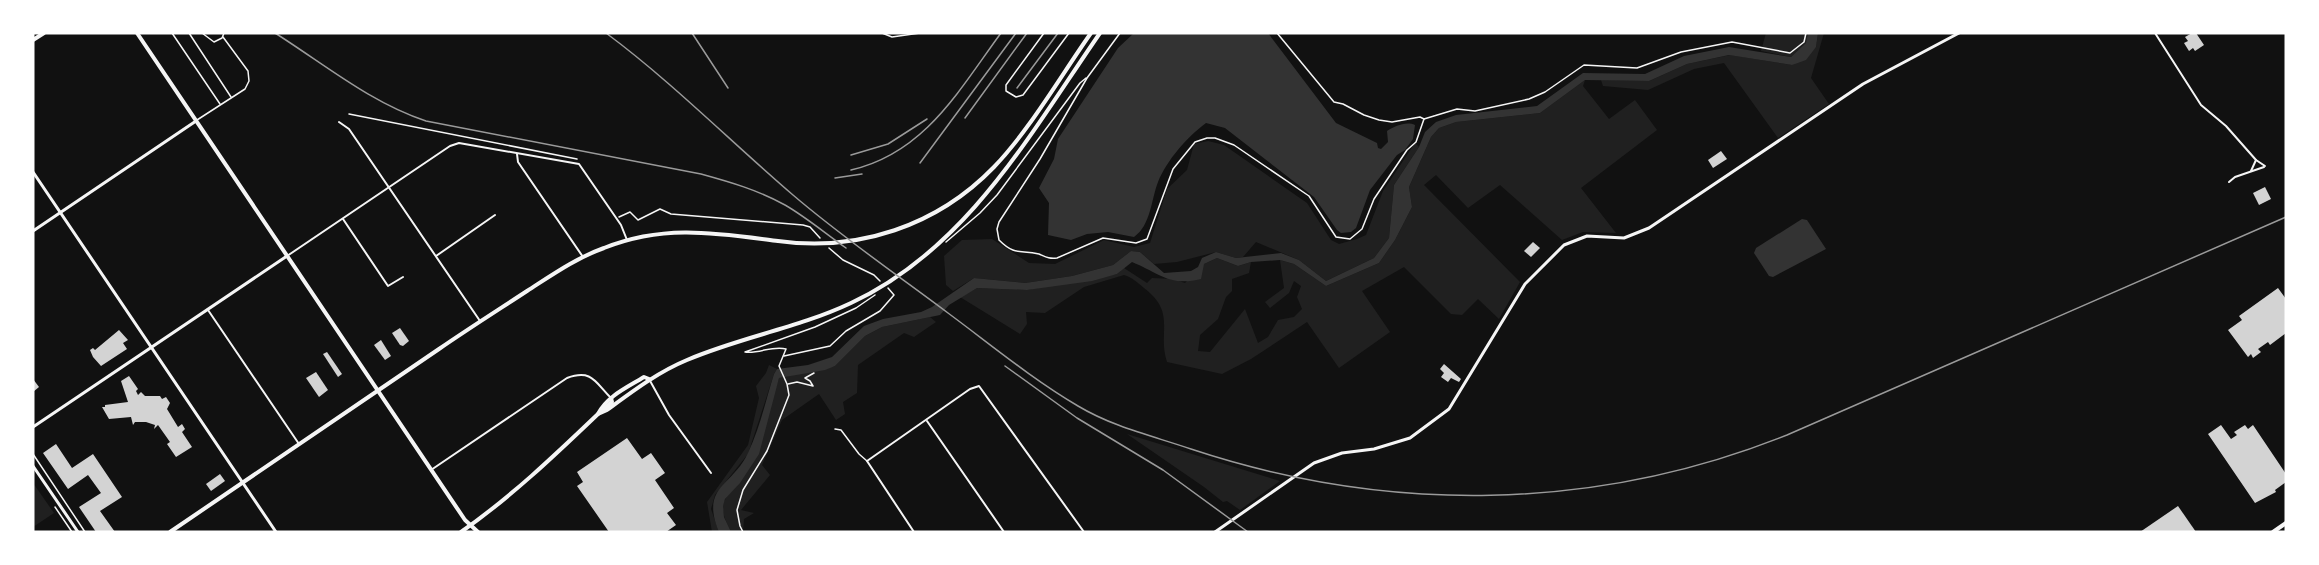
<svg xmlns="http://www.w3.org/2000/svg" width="2319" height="565" font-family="'Public Sans',sans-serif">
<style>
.green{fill:#202020}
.water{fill:#333}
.building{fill:#d3d3d3}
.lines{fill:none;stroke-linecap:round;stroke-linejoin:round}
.path{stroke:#f5f5f5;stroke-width:1.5}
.service{stroke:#f5f5f5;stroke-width:1.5}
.minor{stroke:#f5f5f5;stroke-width:2}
.tertiary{stroke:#f5f5f5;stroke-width:3}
.secondary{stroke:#f5f5f5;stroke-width:4}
.primary{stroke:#f5f5f5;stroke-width:4}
.rail{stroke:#9a9a9a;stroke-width:1.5}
</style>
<rect width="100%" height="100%" fill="#111"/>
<g class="green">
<polygon points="1766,33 1808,33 1807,43 1791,57 1761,51"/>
<polygon points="1818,33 1824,33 1811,78 1829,104 1778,138 1724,63 1694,69 1648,90 1603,86 1601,80 1649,81 1687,64 1730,55 1792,65 1816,47"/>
<path d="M1585 80 1583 86 1609 119 1635 100 1657 130 1581 188 1616 233 1583 232 1562 240 1500 185 1468 208 1436 175 1424 185 1520 282 1499 319 1478 299 1462 315 1451 314 1404 267 1362 291 1390 332 1339 368 1307 322 1251 359 1222 374 1167 362C1157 332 1177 313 1144 288 1138 283 1132 277 1124 275L1084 287 1045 313 1026 312 1027 324 1020 334 960 297 977 288 1027 290 1117 274 1124 268 1147 283 1152 278 1173 279 1185 283 1204 264 1217 258 1238 266 1251 262 1249 273 1232 279V291L1226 297 1218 319 1200 335 1198 351 1210 352 1245 309 1258 343 1268 337 1278 320 1294 317 1302 309 1297 297 1301 286 1294 281 1289 293 1270 308 1265 302 1284 288 1280 260 1294 264 1326 286 1379 263 1395 240 1412 207 1409 187 1431 137 1439 128 1456 122 1540 113Z"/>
<polygon points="1208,141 1224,145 1307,203 1331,240 1339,244 1357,239 1366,235 1383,191 1415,143 1419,147 1394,185 1389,238 1374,258 1326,281 1299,260 1256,242 1243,257 1236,258 1216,252 1177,262 1154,264 1140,252 1131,251 1113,265 1072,276 1025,283 974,278 953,291 946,285 944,256 962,240 992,239 1029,263 1055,264 1104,240 1134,247 1150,243 1167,189 1187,170 1194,144"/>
<path d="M930 317 936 322 914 337 904 333 858 365 857 393 843 402 845 414 836 420 819 394 782 420 762 465 770 475 741 510 754 513 744 519 743 532H731C727 524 722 515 723 505 725 494 737 489 741 479 756 446 768 412 779 378L835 366 865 336 882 327Z"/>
<polygon points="769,365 777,369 774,374 748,454 715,495 711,509 719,532 712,532 707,502 748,445 759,398 756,386 766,373"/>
<polygon points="1127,434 1280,481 1240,510 1227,501 1223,502 1204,487"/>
<polygon points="33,483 54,513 33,527"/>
</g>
<g class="water">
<path d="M1134 33H1268L1336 123 1377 143 1378 148 1381 149 1388 142 1387 131C1395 126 1406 121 1415 125L1413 139 1405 150 1397 155 1370 190 1356 228 1351 232 1341 233 1337 230 1314 197 1225 128 1206 123C1187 137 1167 160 1158 182 1151 200 1151 225 1134 237L1108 232 1087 234 1071 240 1048 235 1049 203 1039 188 1054 159 1058 139 1118 48Z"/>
<path d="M1808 33H1818L1816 47 1806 60 1792 65 1729 55 1687 64 1649 81 1585 80 1540 113 1456 122 1439 128 1431 137 1409 187 1412 207 1395 240 1379 263 1326 286 1294 264 1280 260 1251 262 1238 266 1217 258 1204 264 1201 279C1170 287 1159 273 1132 262L1117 274 1092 281 1027 290 977 288 949 305 940 315 882 327 865 336 835 366 825 370 779 378 759 454 740 483 725 499 723 506 724 517 731 532H719C700 486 732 487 748 453 760 428 766 399 774 374L777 369 808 365 832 357 864 326 883 319 921 312 932 307 974 278 1025 283 1072 276 1113 265 1131 251 1140 252 1164 273 1191 271 1198 267 1202 258 1216 252 1236 258 1281 253 1299 260 1326 281 1374 258 1389 238 1394 185 1419 147 1425 132 1436 122 1456 115 1537 106 1583 73 1645 74 1684 56 1729 47 1791 57 1806 43Z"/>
<polygon points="1802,219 1807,220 1826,249 1773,277 1769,276 1754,253 1756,248"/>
</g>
<g class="building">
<polygon points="2192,33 2196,33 2204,45 2195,51 2193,48 2189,51 2184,43 2188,41 2185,37"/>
<polygon points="1721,151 1727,159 1713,168 1708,160"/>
<polygon points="2265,187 2271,199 2259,205 2253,193"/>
<polygon points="1533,242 1540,248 1531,257 1524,251"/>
<polygon points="2278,288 2286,299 2286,333 2270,345 2268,342 2258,349 2261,352 2253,358 2251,354 2248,357 2228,330 2242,320 2239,316"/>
<polygon points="400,328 409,341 403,346 400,345 392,333"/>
<polygon points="119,330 128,340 123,343 127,349 101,366 93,357 90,350 93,348 95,350"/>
<polygon points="381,340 391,356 385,360 374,345"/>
<polygon points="327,352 342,374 338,377 323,354"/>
<polygon points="1444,364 1461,379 1459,382 1451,378 1448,382 1441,377 1444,373 1440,369"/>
<polygon points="316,372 328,390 319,397 306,378"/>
<polygon points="129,376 138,389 136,391 138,395 141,392 145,396 160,396 162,399 166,397 170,403 167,409 178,427 182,424 185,429 182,432 192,447 176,457 167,444 170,442 158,425 154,429 155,425 146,422 135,422 133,425 131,417 109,419 102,407 105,407 105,405 128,402 121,381"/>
<polygon points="33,379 39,387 33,392"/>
<polygon points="2221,425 2231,439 2237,435 2234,432 2245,425 2248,429 2253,425 2286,474 2286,482 2275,490 2276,492 2255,503 2208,434"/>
<polygon points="627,438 642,459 651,453 665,473 655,480 674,508 667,513 676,525 666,532 609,532 577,486 583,482 577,472"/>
<polygon points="56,444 72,468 93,454 122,497 100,511 115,532 96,532 79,507 101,493 88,475 68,489 43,453"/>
<polygon points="220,474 225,481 211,491 206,484"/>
<polygon points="2178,506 2196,532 2140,532"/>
</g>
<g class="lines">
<g class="path">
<polyline points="882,33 892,37 920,33"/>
<path d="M1120 33 1087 78 1040 159 999 222 997 229 999 240C1016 257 1021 249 1039 254 1046 257 1049 259 1057 258L1103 238 1136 243 1147 239 1173 169 1195 142 1207 138H1215L1234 145 1309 196 1336 237 1350 239 1362 229 1374 199 1407 150 1416 142 1424 119"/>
<polyline points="1277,33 1334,102 1343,104 1364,115 1379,120 1392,122 1420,117 1424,119 1457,109 1475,111 1529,99 1545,92 1584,65 1637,68 1681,52 1732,42 1790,53 1804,42 1806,33"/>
<polyline points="349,114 577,159"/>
<polyline points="619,217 630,212 638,220 660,209 671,214 803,225 810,227 820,238"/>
<polyline points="946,242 980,213 997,195 1080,83 1086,78"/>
<polyline points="829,248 843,260 874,275 880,281"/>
<polyline points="784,356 830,346 846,331 880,311 894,295 888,288"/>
<polyline points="788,384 797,382 813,386 810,381 805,378 814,373"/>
<polyline points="33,454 85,532"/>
<polyline points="55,507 72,532"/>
<path d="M743 532 740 526 737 510 743 490 767 451 789 395 787 384 779 366 786 349C773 345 759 354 745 352L815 327 856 308 875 295"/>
</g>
<g class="service">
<polyline points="172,33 220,104"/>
<polyline points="189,33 231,97"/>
<polyline points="202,33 214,42 222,38 224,33"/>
<polyline points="1044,33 1006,85 1006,91 1016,97 1023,95 1069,33"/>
<polyline points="197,120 245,89 249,81 248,71 223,37"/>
<polyline points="835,429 841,430 859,454 867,461"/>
</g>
<g class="minor">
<polyline points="2155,33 2201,105 2226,126 2256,160 2265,166"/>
<polyline points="339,122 349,129 480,321"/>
<polyline points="517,154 518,162 583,257"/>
<polyline points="2251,171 2256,160"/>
<polyline points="2229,182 2235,177 2264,167"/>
<polyline points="343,219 388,286 403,277"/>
<polyline points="287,256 450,146 459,143 579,164 621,225 627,240"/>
<polyline points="436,256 495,215"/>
<polyline points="208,310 299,444"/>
<polyline points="649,379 669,415 711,473"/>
<polyline points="927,421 1004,532"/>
<path d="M431 470 567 378C592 369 595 382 611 398"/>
<polyline points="914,532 867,461 970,389 979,386 1084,532"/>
</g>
<g class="tertiary">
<polyline points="33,172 276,532"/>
<polyline points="33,231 196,121"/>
<polyline points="33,427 287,256"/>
<polyline points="33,466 78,532"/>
<polyline points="1215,532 1314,463 1342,453 1374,449 1410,438 1449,409 1525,284 1564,245 1587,236 1624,238 1649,228 1863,84 1959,33"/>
</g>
<g class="secondary">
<polyline points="137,33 465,520 478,532"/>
<polyline points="33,40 44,33"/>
<polyline points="601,412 612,402 611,398"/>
<path d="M598 414 607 410C633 391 658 372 687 360 741 337 798 328 851 303 967 249 1030 134 1100 33"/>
<path d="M170 532C260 471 350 410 439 349 468 329 498 310 527 291 552 275 576 258 604 248 664 224 716 233 778 241 858 252 937 226 994 167 1031 128 1060 77 1091 33"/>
<path d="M461 532C511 497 554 456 598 414 607 396 628 387 644 377L649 379"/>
</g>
<polyline class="primary" points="2273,532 2286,523"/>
<g class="rail">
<path d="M275 33C324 64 371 103 426 121L701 174C730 182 758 190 785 205 806 217 826 234 846 248"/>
<path d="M606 33C672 82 730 141 793 195 842 237 896 274 948 313 990 344 1032 379 1078 406 1113 427 1153 436 1191 449 1387 514 1595 512 1787 435L2286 217"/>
<polyline points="692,33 728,88"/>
<polyline points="1017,88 1058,33"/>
<polyline points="965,118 1027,33"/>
<polyline points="851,155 888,144 927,119"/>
<polyline points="920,163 1016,33"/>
<path d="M851 170C925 153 959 90 1001 33"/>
<polyline points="835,178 862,174"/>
<polyline points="1005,366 1077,418 1163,470 1248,532"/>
</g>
</g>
<rect width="2319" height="565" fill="none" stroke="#ffffff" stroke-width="69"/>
</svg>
